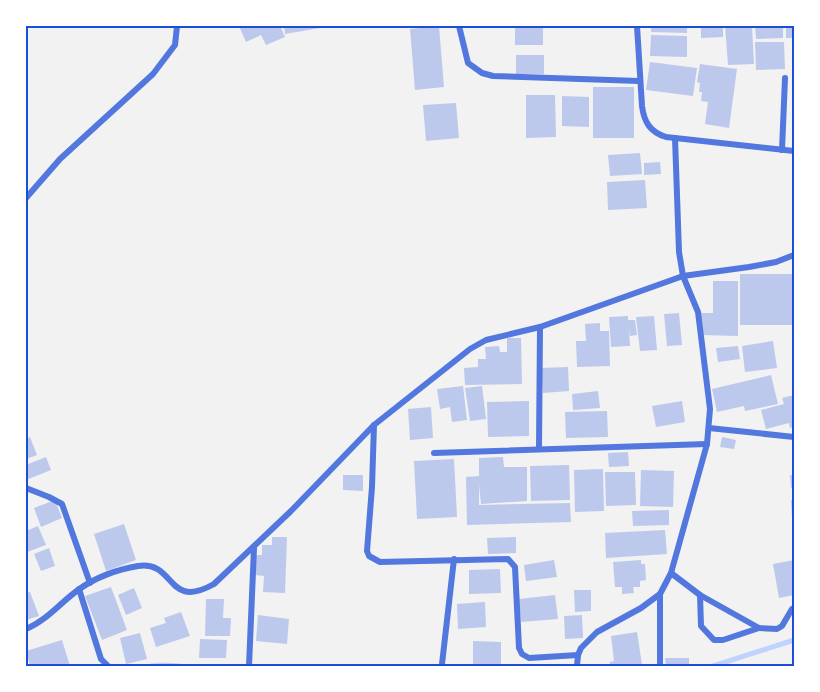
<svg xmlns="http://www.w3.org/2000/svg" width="820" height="692" font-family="'Roboto Condensed',sans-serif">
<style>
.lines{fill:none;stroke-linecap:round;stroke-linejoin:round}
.stream{stroke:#bfd3fe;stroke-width:5}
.building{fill:#bdc9ec}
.minor{stroke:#5277de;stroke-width:6}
.neatline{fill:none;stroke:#1d4ed8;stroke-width:2}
</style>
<rect width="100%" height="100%" fill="#f2f2f2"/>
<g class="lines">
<g class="stream">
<polyline points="151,666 162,665 179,666"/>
<polyline points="713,666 794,640"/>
</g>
</g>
<g class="building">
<polygon points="239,26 280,26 285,37 266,45 261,35 246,42"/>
<polygon points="284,26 319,26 320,28 285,34"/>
<polygon points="439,26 444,87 415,90 410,29"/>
<rect x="515" y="26" width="28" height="19"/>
<polygon points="651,26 687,26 687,33 651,32"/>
<polygon points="701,26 723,26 723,37 701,38"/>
<polygon points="725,26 752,26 754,64 728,65"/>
<polygon points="755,26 783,26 783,38 756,39"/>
<rect x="786" y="26" width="8" height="12"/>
<polygon points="651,35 687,36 687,57 650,56"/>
<polygon points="755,42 784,42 785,69 756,70"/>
<rect x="516" y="55" width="28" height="19"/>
<polygon points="650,62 697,68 693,96 646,90"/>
<polygon points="700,64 737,69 729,128 705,124 708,102 701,101 702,92 699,92 700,83 697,82"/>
<rect x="593" y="87" width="41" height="51"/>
<polygon points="526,95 555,95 556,137 526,138"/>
<polygon points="562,96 589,97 589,127 562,126"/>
<polygon points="456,103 459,138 426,141 423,105"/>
<polygon points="640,153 642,174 610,176 608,155"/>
<polygon points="660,162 661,174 644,175 644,163"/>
<polygon points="645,180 647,208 608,210 607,182"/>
<rect x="740" y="274" width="54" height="51"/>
<polygon points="713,281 738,281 738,336 701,335 701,313 713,313"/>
<polygon points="679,313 682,345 667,346 664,314"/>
<polygon points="628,316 628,320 635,320 637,335 630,336 629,329 630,346 611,347 609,317"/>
<polygon points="654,316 657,350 640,351 636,317"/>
<polygon points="600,323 600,331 609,331 610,366 577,367 576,341 586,341 585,324"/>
<polygon points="507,338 521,338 522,384 465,385 464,368 478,367 478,359 486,359 485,347 499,346 500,352 507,352"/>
<polygon points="773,341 777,368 745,372 742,346"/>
<polygon points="738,346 740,359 718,362 716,348"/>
<polygon points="568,367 569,391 543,393 541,368"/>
<polygon points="771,375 778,404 745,411 744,406 717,412 712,389"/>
<polygon points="463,386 467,420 452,422 450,407 440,409 437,389"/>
<polygon points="482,386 486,419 470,421 465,388"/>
<polygon points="598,391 600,408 573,410 572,394"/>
<polygon points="794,395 794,427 790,428 789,423 766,429 761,410 784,404 782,398"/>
<polygon points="529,401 529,436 488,437 487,402"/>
<polygon points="682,401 685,422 656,427 652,406"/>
<polygon points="431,407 433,438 410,440 408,409"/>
<polygon points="607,411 608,437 566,438 565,412"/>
<polygon points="30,437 37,455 26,459 26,439"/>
<polygon points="722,437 736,440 734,449 720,447"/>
<polygon points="628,452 629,466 609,467 608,453"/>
<polygon points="46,457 51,470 26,480 26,465"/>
<polygon points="503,457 504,467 527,467 527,501 481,504 479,485 479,505 570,503 571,522 467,525 466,477 479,476 479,458"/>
<polygon points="454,459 457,517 417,519 414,461"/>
<polygon points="569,465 570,500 531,501 530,466"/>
<polygon points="603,469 604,511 575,512 574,470"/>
<polygon points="641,470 674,471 673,507 640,506"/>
<polygon points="605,472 635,472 636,505 606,506"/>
<polygon points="343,475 363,475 363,491 343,490"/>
<polygon points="790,475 794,475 794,488 791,488"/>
<polygon points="55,500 62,518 41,527 34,508"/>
<polygon points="791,500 794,500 794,518 792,518"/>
<polygon points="669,510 669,525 633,526 632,511"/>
<polygon points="124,524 136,560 106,571 94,534"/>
<polygon points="38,526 46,545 27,552 26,531"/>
<polygon points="665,530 667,554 606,558 605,533"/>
<polygon points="272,537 287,537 285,593 263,592 264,576 255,575 256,555 262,555 262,545 272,545"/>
<polygon points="516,537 516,553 488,554 487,538"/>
<polygon points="49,548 55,566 41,571 34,554"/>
<polygon points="554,560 557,577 526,581 524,565"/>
<polygon points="641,560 641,564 645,564 646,580 640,581 640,587 633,587 634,593 622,594 622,587 615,587 613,562"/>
<polygon points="794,560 794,595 779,598 773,564"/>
<polygon points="500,569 501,593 469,594 469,570"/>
<polygon points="111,587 127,630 102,640 85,596"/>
<polygon points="134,588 142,608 126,615 118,595"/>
<polygon points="574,590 591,590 591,611 575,612"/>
<polygon points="30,592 39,616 26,620 26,593"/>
<polygon points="555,595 558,619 521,622 519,599"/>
<polygon points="206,599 224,599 223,618 231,618 230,636 205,636"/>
<polygon points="485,602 486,627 458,629 457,604"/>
<polygon points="181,612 190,636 156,647 150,628 166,623 164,618"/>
<polygon points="258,615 289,619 287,644 256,641"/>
<polygon points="582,615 583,638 565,639 564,616"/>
<polygon points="637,632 642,665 610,666 610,662 614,661 611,636"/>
<polygon points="140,633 147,659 126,664 120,638"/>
<polygon points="200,639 227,640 226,658 199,658"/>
<polygon points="62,640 70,666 30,666 26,651"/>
<polygon points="473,641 501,642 501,664 473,664"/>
<polygon points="665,658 689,658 689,666 666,666"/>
</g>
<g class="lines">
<g class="minor">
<polyline points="459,26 468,63 482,73 493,76 639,81"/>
<path d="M637 26 642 106C644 122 650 132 666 137L794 151"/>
<polyline points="782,150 785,78"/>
<polyline points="26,198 60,159 153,74 175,45 177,26"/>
<polyline points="374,425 372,487 367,551 369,556 380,562 508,559 515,567 519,648 522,654 529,658 578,655"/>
<polyline points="709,428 794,437"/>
<polyline points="539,448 540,327"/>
<polyline points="434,453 707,444"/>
<polyline points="26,488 49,497 62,504 90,583"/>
<polyline points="671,573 700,595 759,628 777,629 782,626 792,609"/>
<polyline points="79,589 101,659 108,666"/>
<polyline points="700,595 701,626 714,640 723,640 759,628"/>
<path d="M26 629C46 621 60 603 78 590 94 578 118 569 138 566 176 560 166 611 214 584L291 511 374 425 470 349 486 340 540 327 683 276 749 267 776 262 794 255"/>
<polyline points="442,664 454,559"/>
<polyline points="249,666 254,548"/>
<polyline points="577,666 578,655 581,648 597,632 641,608 660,594 671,573 707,444 710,409 698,312 683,276 679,252 675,138"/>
<polyline points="660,666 660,594"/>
</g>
</g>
<rect width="820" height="692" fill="none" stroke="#ffffff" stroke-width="54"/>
<rect x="27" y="27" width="766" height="638" class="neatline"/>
</svg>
